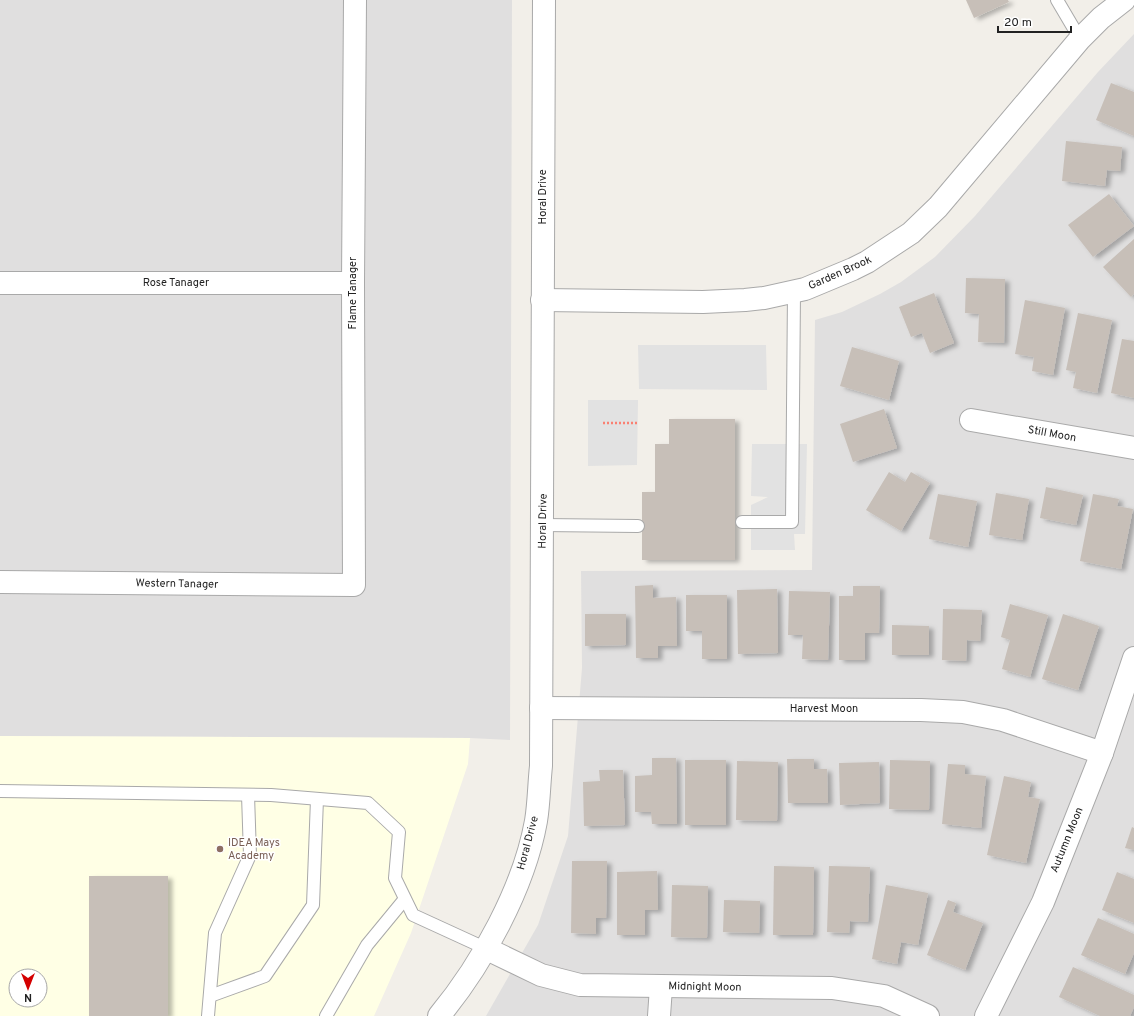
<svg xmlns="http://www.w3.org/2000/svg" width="1134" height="1016" font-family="Overpass,sans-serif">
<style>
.residential{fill:#e0dfdf}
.education{fill:#ffffe5;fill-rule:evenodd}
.parking{fill:#e2e2e2}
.building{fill:#c7bfb8;filter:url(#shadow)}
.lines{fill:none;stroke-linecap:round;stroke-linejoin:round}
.lane-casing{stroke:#a9a9a9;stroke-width:14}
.street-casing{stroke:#a9a9a9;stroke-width:24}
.path{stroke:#fa8072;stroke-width:2.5;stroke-dasharray:2 2;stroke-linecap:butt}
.lane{stroke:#fff;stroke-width:12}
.street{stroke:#fff;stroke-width:22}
.education-dot{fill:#8d6e63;stroke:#fff;stroke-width:1.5}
.labels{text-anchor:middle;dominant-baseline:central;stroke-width:3;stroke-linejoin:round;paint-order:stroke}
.street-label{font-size:11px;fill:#222;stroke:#fff}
.education-label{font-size:11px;fill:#785e54;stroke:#fff;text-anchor:start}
</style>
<defs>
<filter id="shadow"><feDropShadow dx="4.5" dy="2.5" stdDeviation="2" flood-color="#0004"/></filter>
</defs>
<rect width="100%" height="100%" fill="#f2efe9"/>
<g class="residential">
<polygon points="0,0 512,0 510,740 470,738 0,736"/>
<polygon points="1134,34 1134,1016 486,1016 538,925 568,836 582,668 581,571 812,570 815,320 842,312 880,294 901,282 935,257 975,216 1098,72"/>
</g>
<path class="education" d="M0 736 470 738 468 764 411 933 374 1016H0ZM16 976H40V1000H16Z"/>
<g class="parking">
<polygon points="638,345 766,345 767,390 639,389"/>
<polygon points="638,400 637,465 588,466 588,400"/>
<polygon points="752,444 807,444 805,534 794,534 795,550 751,550 751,505 768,497 751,496"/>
</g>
<g class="building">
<polygon points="966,0 1008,0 1009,2 974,18"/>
<polygon points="1111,83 1134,92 1134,136 1096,120"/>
<polygon points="1066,141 1122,147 1120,171 1107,170 1105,186 1062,181"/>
<polygon points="1109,194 1134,226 1093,257 1068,225"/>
<polygon points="1134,239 1134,294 1131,297 1103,267"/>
<polygon points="966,278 1005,279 1004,343 978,342 979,314 965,313"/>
<polygon points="934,293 954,343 930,353 922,333 911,337 899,307"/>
<polygon points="1025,300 1065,308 1053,375 1032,371 1034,357 1015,354"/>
<polygon points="1078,313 1112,320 1097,393 1073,388 1076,372 1066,370"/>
<polygon points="1122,339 1134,341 1134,398 1111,393"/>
<polygon points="852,347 899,361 889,400 840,386"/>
<polygon points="884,409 897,448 853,462 840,424"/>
<polygon points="669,419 735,419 735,560 642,560 642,492 655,492 655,444 669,444"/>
<polygon points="889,472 905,482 911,472 930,483 901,531 866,510"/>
<polygon points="1046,487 1083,495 1076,525 1040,518"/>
<polygon points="996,493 1029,499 1022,540 989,535"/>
<polygon points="938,494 977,501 968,547 929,539"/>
<polygon points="1093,494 1119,499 1117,506 1133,509 1121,569 1080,561"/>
<polygon points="653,585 653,598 676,597 677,646 658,646 658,658 636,658 635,586"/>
<polygon points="853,586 880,586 879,633 865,633 865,660 839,660 839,596 853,596"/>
<polygon points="777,589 778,653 738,654 737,590"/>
<polygon points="789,591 830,592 828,660 802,659 803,635 788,635"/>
<polygon points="686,595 727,595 727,659 702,659 702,631 686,631"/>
<polygon points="1010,604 1048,615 1030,677 1002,669 1010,640 1001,637"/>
<polygon points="943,609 982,610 980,641 967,640 966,661 942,660"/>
<polygon points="585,614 626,614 626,645 585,646"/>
<polygon points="1063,614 1099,626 1078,690 1042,679"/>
<polygon points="892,625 929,626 929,655 892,655"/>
<polygon points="652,758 676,758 677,824 652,824 651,812 635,812 635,776 652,775"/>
<polygon points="787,759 814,759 814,769 827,769 828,803 788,803"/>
<rect x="685" y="760" width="41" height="65"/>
<polygon points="890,760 930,761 929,810 889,809"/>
<polygon points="737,761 778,762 777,821 736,820"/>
<polygon points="879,762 880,803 840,805 839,763"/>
<polygon points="948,764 965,765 965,774 986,776 981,828 942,824"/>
<polygon points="599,770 623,770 625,825 584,826 583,782 600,781"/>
<polygon points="1004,776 1031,782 1028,797 1040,799 1026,863 987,855"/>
<polygon points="1132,827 1134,828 1134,850 1125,848"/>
<polygon points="572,861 607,861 606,918 596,918 596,934 571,933"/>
<polygon points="774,866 814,867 813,935 773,935"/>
<polygon points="829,866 870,867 868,922 850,921 849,933 827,932"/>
<polygon points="657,871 658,910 645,910 645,935 617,935 617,872"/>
<polygon points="1117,872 1134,879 1134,923 1102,910"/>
<rect x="89" y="876" width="79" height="140"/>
<polygon points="672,885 708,886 707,938 671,937"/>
<polygon points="886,885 928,893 918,945 901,942 897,964 872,959"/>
<polygon points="724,900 760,901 759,933 723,932"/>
<polygon points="948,900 956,903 953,912 983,923 965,970 927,955"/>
<polygon points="1098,918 1134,934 1134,953 1125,974 1081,955"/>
<polygon points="1073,967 1134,995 1134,1007 1130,1016 1100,1016 1059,997"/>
</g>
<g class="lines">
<defs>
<g id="lane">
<polyline points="1057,0 1080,39"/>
<polyline points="742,522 792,522 794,292"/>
<polyline points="542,525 638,526"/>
<polyline points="0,791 271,795 368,803 399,832 395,878 413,915 485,948"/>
<polyline points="210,996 265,976 313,905 317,799"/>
<polyline points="208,1016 215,933 250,855 248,795"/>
<polyline points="326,1016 367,945 404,900"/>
</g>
<g id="street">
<polyline points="0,283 353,283"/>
<polyline points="542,300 703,302 745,300 764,298 805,289 853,269 867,262 911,233 938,207 1080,39 1101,18 1124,0"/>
<polyline points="971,420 1134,448"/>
<polyline points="0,582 354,585 353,283 355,0"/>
<polyline points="541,708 921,710 963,712 1003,720 1102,753"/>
<polyline points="485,948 541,975 580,985 832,988 884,996 928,1016"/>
<path d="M439 1016C482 964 524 888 536 821 539 803 539 784 541 766L544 0"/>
<polyline points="659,1016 661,987"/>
<polyline points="986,1016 1043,902 1102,753 1134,658"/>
</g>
</defs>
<use href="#lane" class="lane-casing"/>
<use href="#street" class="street-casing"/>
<polyline class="path" points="603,423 638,423"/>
<use href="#lane" class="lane"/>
<use href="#street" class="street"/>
</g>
<circle class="education-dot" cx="220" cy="849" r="4"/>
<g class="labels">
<g class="street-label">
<text transform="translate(543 197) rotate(-90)">Horal Drive</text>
<text transform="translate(840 273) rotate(-24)">Garden Brook</text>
<text x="176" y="283">Rose Tanager</text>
<text transform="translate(353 293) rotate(-90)">Flame Tanager</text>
<text transform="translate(1052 434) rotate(10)">Still Moon</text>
<text transform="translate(543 521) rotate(-89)">Horal Drive</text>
<text transform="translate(177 584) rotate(1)">Western Tanager</text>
<text x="824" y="709">Harvest Moon</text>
<text transform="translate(1067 840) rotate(-68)">Autumn Moon</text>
<text transform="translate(528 843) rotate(-75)">Horal Drive</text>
<text transform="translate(705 987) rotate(1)">Midnight Moon</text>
</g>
<g class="education-label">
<text x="228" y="843">IDEA Mays<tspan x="228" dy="13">Academy</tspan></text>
</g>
</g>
<g transform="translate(28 988) rotate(180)"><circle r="19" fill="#ffffff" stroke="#a7a7a7"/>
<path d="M0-3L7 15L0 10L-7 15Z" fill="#d40000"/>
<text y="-6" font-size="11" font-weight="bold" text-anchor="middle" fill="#222222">N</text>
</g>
<path d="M998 26v6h73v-6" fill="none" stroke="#222222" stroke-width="2"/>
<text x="1004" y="26" font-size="12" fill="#222222" stroke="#ffffff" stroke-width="3" paint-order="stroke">20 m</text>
</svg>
